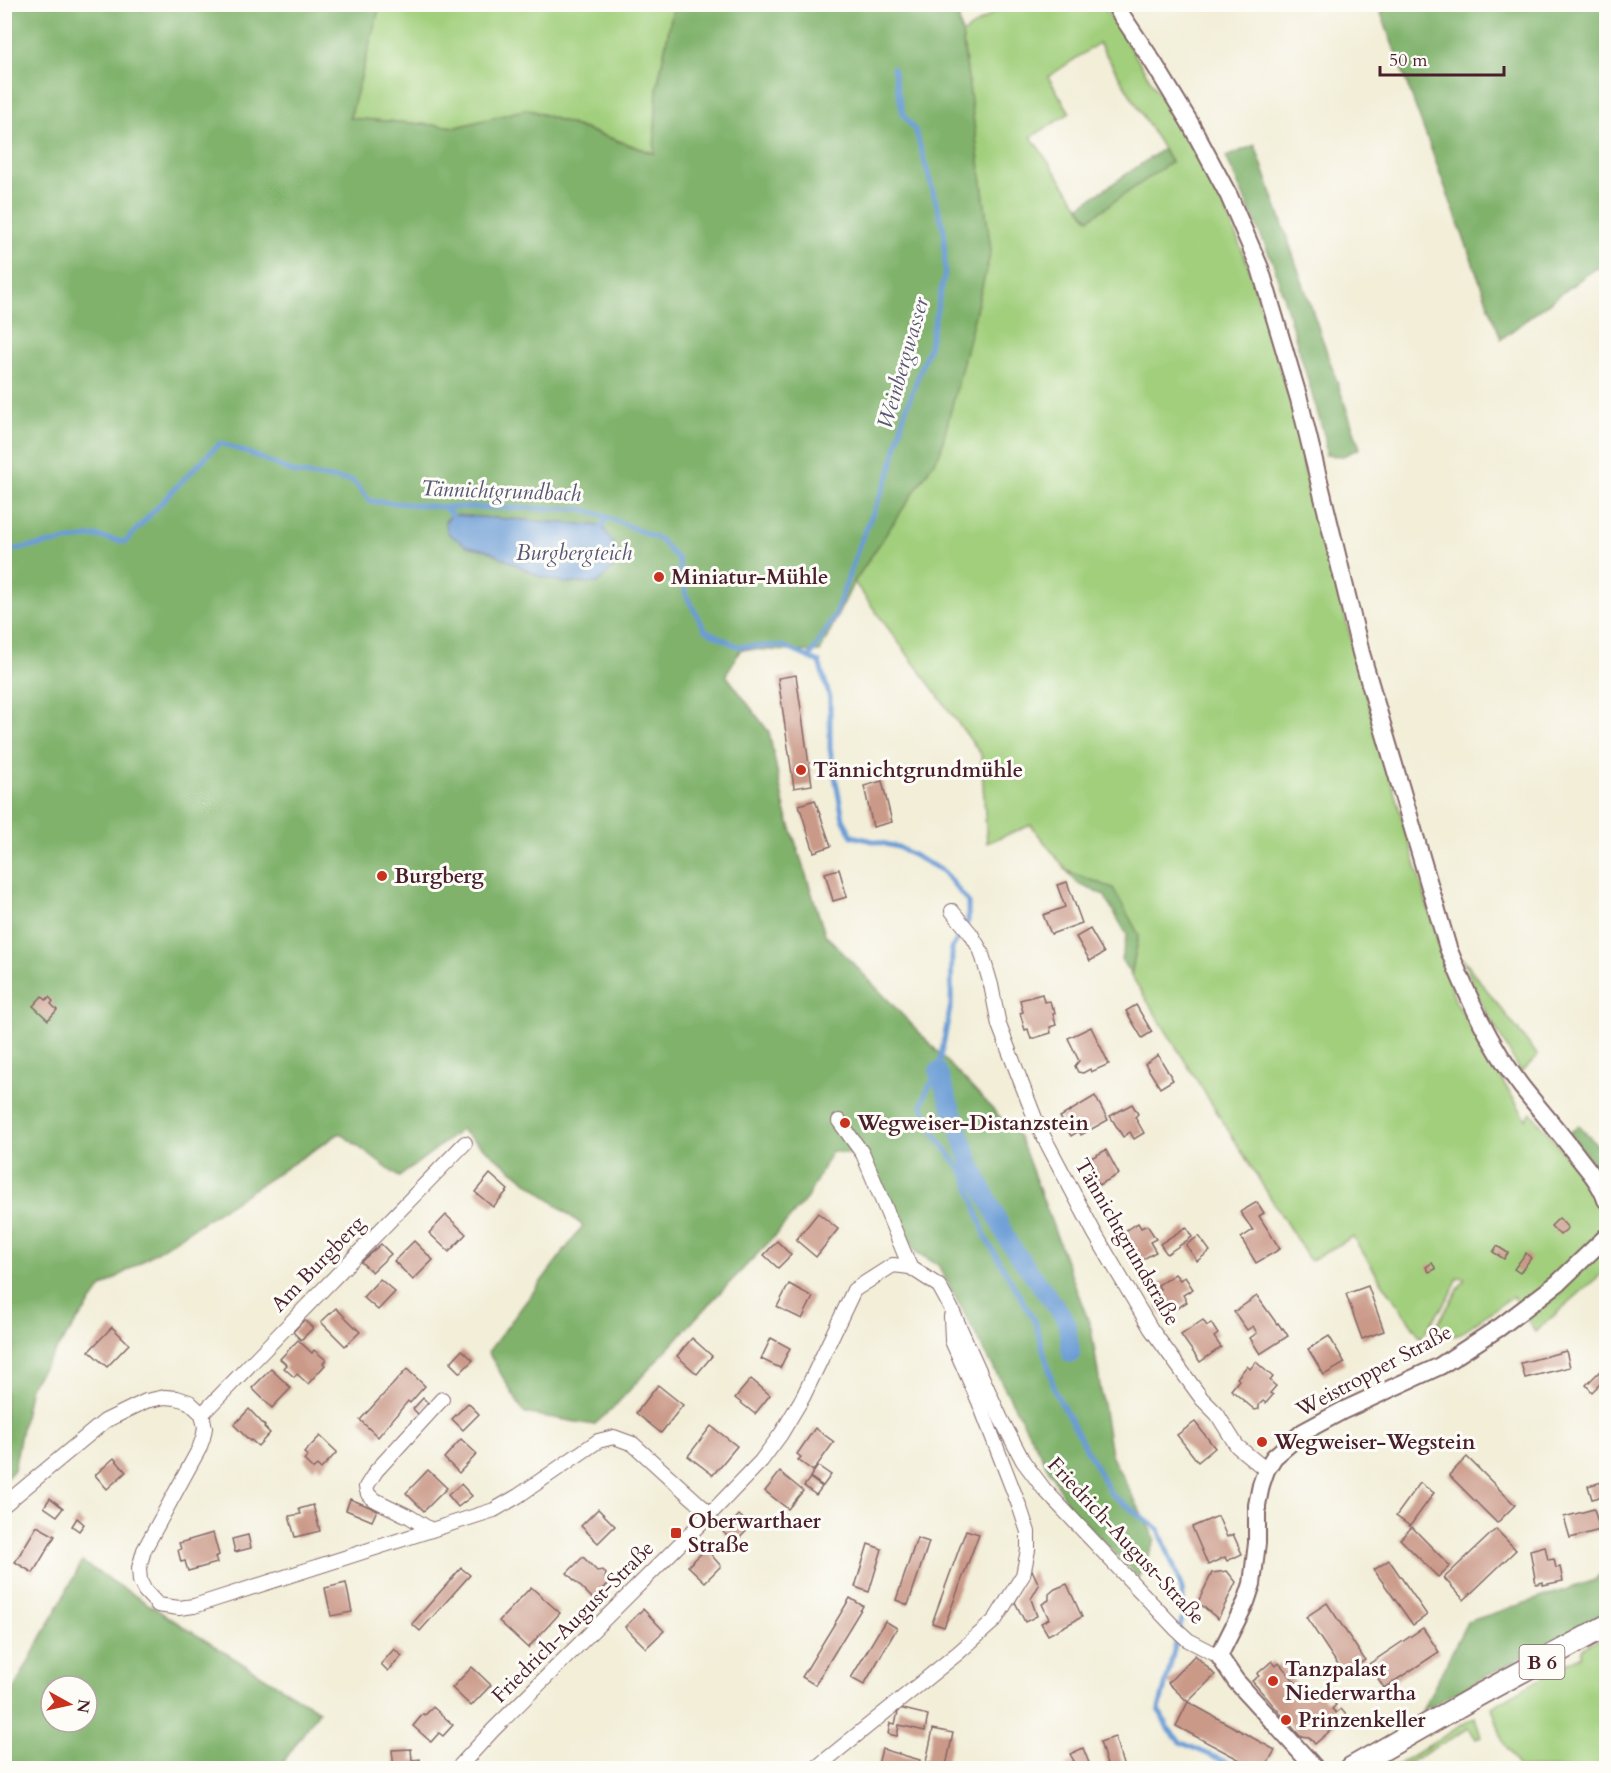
<svg xmlns="http://www.w3.org/2000/svg" width="1611" height="1773" font-family="Cardo,serif">
<style>
.green{fill:#a1cf7c;stroke:#767754;stroke-width:1.5;fill-rule:evenodd}
.forest{fill:#80b26c;stroke:#65684c;stroke-width:1.5;fill-rule:evenodd}
.water{fill:#6a9cd5;stroke:#5a5e80;stroke-width:1.5}
.lines{fill:none;stroke-linecap:round;stroke-linejoin:round}
.stream{stroke:#6a9cd5;stroke-width:5}
.canal{stroke:#6a9cd5;stroke-width:18}
.building{fill:#ca9988}
.minor-casing{stroke:#856768;stroke-width:16}
.tertiary-casing{stroke:#856768;stroke-width:20}
.primary-casing{stroke:#856768;stroke-width:24}
.minor{stroke:#fff;stroke-width:14}
.tertiary{stroke:#fff;stroke-width:16}
.primary{stroke:#fff;stroke-width:21}
.poi-dot{fill:#c8321e;stroke:#fdfcf7;stroke-width:2}
.labels{text-anchor:middle;dominant-baseline:central;stroke-width:6;stroke-linejoin:round;paint-order:stroke}
.shield{fill:#fdfcf7;stroke:#806168;stroke-width:1.5}
.shield-label{font-size:20px;font-weight:bold;fill:#4a1f2b}
.poi-label{font-size:21px;font-weight:bold;fill:#4a1f2b;stroke:#fdfcf7;text-anchor:start}
.street-label{font-size:21px;fill:#4a1f2b;stroke:#fdfcf7}
.water-label{font-size:22px;font-style:italic;fill:#585777;stroke:#fdfcf7}
</style>
<rect width="100%" height="100%" fill="#fdfcf7"/>
<filter id="ink" filterUnits="userSpaceOnUse"><feTurbulence type="fractalNoise" baseFrequency=".0167" numOctaves="2"/><feDisplacementMap in="SourceGraphic" scale="12" xChannelSelector="R" yChannelSelector="G"/><feConvolveMatrix kernelMatrix="1 2 1 2 8 2 1 2 1" color-interpolation-filters="sRGB"/></filter>
<filter id="wash" filterUnits="userSpaceOnUse"><feTurbulence type="fractalNoise" baseFrequency=".008" numOctaves="4" result="noise"/><feDisplacementMap in="SourceGraphic" scale="24" xChannelSelector="R" yChannelSelector="G"/><feGaussianBlur stdDeviation="1.35" result="paint"/><feColorMatrix in="noise" values="0 0 0 0 0 0 0 0 0 0 0 0 0 0 0 0 0 1.4 0 .05"/><feComposite in="paint" operator="in"/></filter>
<g filter="url(#wash)">
<rect width="100%" height="100%" fill="#f2eed8"/>
<g class="green">
<polygon points="670,4 673,9 657,88 654,153 528,109 457,127 350,118 380,5"/>
<path d="M1005 5H1102L1114 21 1183 133 1222 201 1249 268 1294 414 1303 465 1377 733 1455 1000 1490 1061 1526 1119 1531 1113 1589 1183 1598 1198 1603 1214 1602 1226 1606 1228V1270L1535 1332 1513 1296 1458 1335 1429 1338 1465 1278 1458 1277 1451 1294 1421 1338 1377 1275 1353 1237 1310 1261 1131 975 1139 935 1113 888 1067 871 1031 825 987 843 981 754 854 582 940 453 991 251 962 34ZM1099 43 1171 162 1088 219 1031 137 1070 113 1048 77Z"/>
<polygon points="1462,958 1538,1056 1521,1072 1484,1008"/>
<polygon points="1606,1635 1606,1768 1519,1768 1503,1742 1492,1707 1581,1655 1582,1649"/>
<polygon points="1475,1717 1481,1737 1476,1739 1469,1728 1400,1768 1392,1768"/>
</g>
<g class="forest">
<path d="M5 5H380L350 118 457 127 527 109 654 154 657 88 673 9 671 5H956L962 34 991 251 940 453 854 582 820 652 741 649 726 675 769 732 785 810 825 934 1020 1138 1091 1328 1111 1455 1155 1539 1139 1578 1068 1505 938 1265 916 1252 860 1156 832 1151 807 1198 773 1238 707 1306 613 1408 594 1425 524 1413 488 1352 583 1226 461 1130 399 1177 340 1133 102 1287 30 1386 14 1470 5 1480ZM452 515 602 526 613 568 598 583H566L538 576 487 550 467 546 445 521Z"/>
<polygon points="1378,5 1606,5 1606,267 1594,269 1501,339"/>
<polygon points="1255,145 1360,448 1343,456 1326,455 1325,438 1274,265 1226,157"/>
<polygon points="1163,149 1171,162 1089,219 1079,207"/>
<polygon points="1067,871 1113,888 1139,935 1131,975 1121,959 1127,935 1104,895 1078,884"/>
<polygon points="1578,1125 1606,1154 1606,1180 1569,1134"/>
<path d="M82 1562 184 1627 319 1711 279 1768H5V1705ZM51 1686H87V1722H51Z"/>
<polygon points="1606,1567 1606,1612 1422,1711 1467,1622 1595,1580"/>
</g>
<polygon class="water" points="452,515 602,526 618,551 613,568 598,583 566,583 538,576 487,550 467,546 448,533 445,522"/>
<g class="lines">
<g class="stream">
<polyline points="444,507 452,515"/>
<polyline points="602,526 607,517"/>
<polyline points="4,551 95,536 125,542 175,488 220,443 249,453 295,473 353,481 370,501 444,507 583,509 607,517 659,539 678,559 686,595 705,630 737,646 783,646 819,662 830,698 830,749 843,819 852,836 898,847 943,871 968,902 968,921 952,948 951,1004 938,1071 926,1092 922,1105 934,1133 965,1175 986,1238 1035,1322 1056,1394 1111,1494 1159,1530 1175,1570 1182,1589 1184,1611 1159,1709 1167,1727 1180,1742 1240,1768"/>
<polyline points="809,658 835,615 860,543 890,473 904,415 929,347 945,272 944,230 916,132 903,114 893,68"/>
</g>
<polyline class="canal" points="938,1071 971,1164 1009,1243 1066,1320 1071,1354"/>
</g>
<g id="blocks">
<g class="building">
<polygon points="796,675 812,785 794,788 778,678"/>
<polygon points="882,781 892,822 873,827 864,786"/>
<polygon points="815,800 831,846 814,852 799,805"/>
<polygon points="839,869 847,897 833,901 825,873"/>
<polygon points="1067,882 1082,923 1051,934 1043,915 1065,907 1057,885"/>
<polygon points="1090,929 1104,953 1090,961 1076,937"/>
<polygon points="1042,994 1044,1002 1050,1001 1052,1008 1054,1008 1055,1013 1053,1014 1056,1025 1050,1027 1051,1033 1031,1039 1028,1029 1025,1030 1020,1013 1023,1012 1020,1000"/>
<polygon points="42,996 46,1000 49,997 53,1001 51,1004 57,1010 48,1020 33,1006"/>
<polygon points="1136,1005 1152,1032 1142,1038 1126,1011"/>
<polygon points="1091,1027 1109,1064 1091,1072 1090,1069 1083,1073 1078,1072 1075,1066 1079,1061 1068,1038"/>
<polygon points="1158,1055 1173,1080 1160,1088 1145,1064"/>
<polygon points="1095,1096 1108,1120 1081,1135 1079,1131 1071,1136 1060,1117"/>
<polygon points="1132,1104 1138,1114 1135,1117 1144,1133 1134,1139 1130,1132 1123,1137 1110,1116"/>
<polygon points="1106,1150 1119,1174 1099,1185 1087,1160"/>
<polygon points="490,1174 508,1190 493,1207 475,1192"/>
<polygon points="1257,1202 1264,1213 1259,1216 1280,1249 1256,1263 1241,1238 1253,1230 1240,1212"/>
<polygon points="818,1213 838,1229 816,1257 796,1240"/>
<polygon points="446,1215 466,1234 449,1252 429,1233"/>
<polygon points="1559,1218 1568,1228 1560,1235 1551,1226"/>
<polygon points="1138,1223 1141,1228 1147,1225 1156,1239 1150,1242 1156,1252 1134,1264 1117,1236"/>
<polygon points="1186,1227 1192,1237 1167,1254 1160,1244"/>
<polygon points="1199,1236 1210,1251 1197,1261 1186,1245"/>
<polygon points="414,1241 433,1260 413,1280 394,1261"/>
<polygon points="777,1241 791,1255 778,1268 764,1255"/>
<polygon points="381,1244 391,1254 372,1272 361,1262"/>
<polygon points="1497,1246 1508,1253 1504,1259 1493,1252"/>
<polygon points="1526,1253 1531,1258 1520,1273 1514,1269"/>
<polygon points="1432,1263 1436,1269 1429,1272 1426,1267"/>
<polygon points="1175,1274 1180,1280 1185,1277 1193,1289 1183,1295 1187,1302 1163,1317 1156,1306 1159,1304 1152,1294 1160,1289 1158,1285"/>
<polygon points="380,1279 395,1292 378,1310 363,1297"/>
<polygon points="789,1284 813,1297 802,1319 777,1307"/>
<polygon points="1368,1286 1384,1331 1362,1339 1346,1294"/>
<polygon points="1257,1296 1277,1324 1278,1323 1282,1329 1283,1328 1288,1336 1260,1354 1250,1338 1257,1333 1253,1326 1247,1330 1234,1312"/>
<polygon points="336,1308 360,1332 345,1346 321,1322"/>
<polygon points="304,1320 313,1328 301,1340 293,1332"/>
<polygon points="1203,1320 1207,1326 1211,1323 1218,1334 1214,1337 1221,1347 1200,1362 1181,1335"/>
<polygon points="112,1327 129,1344 107,1367 89,1351"/>
<polygon points="1329,1336 1345,1363 1324,1375 1308,1349"/>
<polygon points="692,1338 712,1356 697,1374 677,1356"/>
<polygon points="771,1338 790,1348 780,1368 761,1359"/>
<polygon points="298,1340 312,1353 314,1350 326,1360 323,1363 325,1365 308,1384 297,1374 294,1377 284,1368 287,1365 280,1359"/>
<polygon points="462,1350 473,1360 460,1373 450,1363"/>
<polygon points="1566,1351 1570,1367 1525,1378 1521,1363"/>
<polygon points="1256,1362 1273,1377 1270,1381 1276,1386 1270,1393 1273,1395 1266,1403 1263,1401 1259,1405 1259,1409 1255,1410 1231,1390 1239,1380 1237,1378 1247,1366 1250,1369"/>
<polygon points="1606,1365 1606,1378 1592,1392 1586,1385"/>
<polygon points="271,1369 291,1388 272,1408 252,1388"/>
<polygon points="407,1369 425,1386 410,1403 408,1401 378,1437 360,1420"/>
<polygon points="751,1379 770,1395 755,1414 735,1398"/>
<polygon points="658,1385 683,1405 661,1433 636,1413"/>
<polygon points="423,1398 429,1404 419,1415 413,1409"/>
<polygon points="468,1403 479,1414 463,1430 452,1419"/>
<polygon points="249,1409 265,1426 264,1427 270,1433 258,1446 251,1440 250,1441 234,1425"/>
<polygon points="1195,1422 1215,1448 1198,1462 1177,1435"/>
<polygon points="711,1426 737,1446 713,1475 688,1456"/>
<polygon points="815,1428 834,1442 813,1471 798,1460 801,1457 797,1454"/>
<polygon points="320,1436 337,1452 321,1469 317,1465 313,1469 304,1460 308,1456 304,1453"/>
<polygon points="461,1439 477,1454 459,1473 444,1458"/>
<polygon points="1467,1457 1515,1505 1497,1523 1449,1475"/>
<polygon points="114,1458 126,1472 107,1489 95,1475"/>
<polygon points="818,1466 831,1475 823,1486 810,1477"/>
<polygon points="428,1470 447,1488 424,1511 406,1493"/>
<polygon points="780,1472 803,1491 788,1509 765,1491"/>
<polygon points="810,1478 822,1487 816,1495 804,1486"/>
<polygon points="1602,1482 1605,1496 1592,1499 1588,1486"/>
<polygon points="1420,1483 1434,1493 1410,1526 1396,1516"/>
<polygon points="461,1484 472,1496 458,1507 448,1495"/>
<polygon points="50,1498 63,1508 57,1516 44,1507"/>
<polygon points="350,1499 377,1510 372,1521 346,1510"/>
<polygon points="313,1505 320,1531 295,1537 289,1516 301,1514 299,1509"/>
<polygon points="598,1509 615,1526 598,1543 581,1526"/>
<polygon points="1594,1509 1600,1530 1570,1538 1564,1517"/>
<polygon points="739,1515 751,1526 735,1543 723,1532"/>
<polygon points="1218,1516 1227,1537 1233,1534 1242,1554 1227,1561 1225,1557 1208,1565 1192,1527"/>
<polygon points="77,1518 84,1524 79,1531 72,1526"/>
<polygon points="37,1526 55,1536 33,1573 15,1562"/>
<polygon points="1412,1527 1450,1566 1438,1577 1400,1539"/>
<polygon points="1496,1529 1516,1550 1464,1600 1444,1578"/>
<polygon points="966,1530 979,1534 944,1627 932,1623"/>
<polygon points="213,1533 219,1555 215,1557 217,1563 188,1571 185,1561 181,1562 178,1550 181,1549 179,1543"/>
<polygon points="248,1535 251,1548 235,1552 232,1539"/>
<polygon points="917,1538 929,1542 908,1605 896,1600"/>
<polygon points="868,1544 882,1549 869,1592 855,1587"/>
<polygon points="1545,1546 1548,1560 1554,1559 1556,1568 1560,1567 1563,1581 1543,1585 1543,1582 1536,1584 1530,1550"/>
<polygon points="706,1549 721,1566 705,1582 688,1566"/>
<polygon points="583,1557 597,1571 603,1570 606,1574 605,1579 609,1583 593,1599 567,1573"/>
<polygon points="1389,1560 1427,1615 1413,1625 1374,1570"/>
<polygon points="461,1568 470,1575 420,1631 412,1624"/>
<polygon points="1032,1570 1039,1585 1031,1599 1037,1616 1025,1622 1015,1602"/>
<polygon points="1227,1571 1236,1582 1218,1619 1198,1602 1212,1573"/>
<polygon points="346,1583 352,1612 331,1616 325,1588"/>
<polygon points="1067,1584 1082,1617 1048,1635 1041,1623 1049,1619 1042,1604 1049,1600 1049,1594 1055,1589"/>
<polygon points="531,1587 560,1613 528,1648 499,1621"/>
<polygon points="850,1598 863,1606 815,1685 802,1677"/>
<polygon points="1327,1603 1365,1660 1344,1674 1306,1617"/>
<polygon points="643,1609 664,1631 646,1648 625,1627"/>
<polygon points="885,1621 897,1628 864,1685 851,1678"/>
<polygon points="1423,1628 1439,1652 1384,1688 1369,1664"/>
<polygon points="394,1649 402,1656 388,1671 381,1664"/>
<polygon points="1195,1655 1215,1675 1188,1702 1168,1683"/>
<polygon points="1272,1661 1276,1666 1279,1663 1308,1697 1316,1690 1326,1701 1330,1698 1336,1705 1332,1709 1336,1713 1341,1709 1347,1716 1315,1744 1309,1737 1300,1736 1252,1681 1259,1676 1257,1674"/>
<polygon points="472,1667 491,1685 471,1706 452,1688"/>
<polygon points="1188,1702 1275,1750 1265,1768 1255,1768 1176,1726"/>
<polygon points="433,1707 453,1725 443,1736 439,1733 431,1742 413,1726 423,1714 425,1715"/>
<polygon points="899,1708 928,1715 925,1731 899,1725 897,1736 888,1734 890,1723 895,1724"/>
<polygon points="933,1729 953,1733 946,1766 926,1762"/>
<polygon points="1115,1737 1124,1768 1108,1768 1100,1742"/>
<polygon points="1083,1748 1091,1768 1067,1768 1065,1765 1074,1761 1070,1754"/>
<polygon points="411,1749 412,1760 420,1759 420,1768 394,1768 392,1750"/>
<polygon points="882,1749 920,1760 918,1768 877,1768"/>
<polygon points="1411,1762 1414,1768 1400,1768"/>
</g>
</g>
</g>
<g filter="url(#ink)">
<use href="#blocks" fill-opacity="0" stroke="#856768" stroke-width="1.5"/>
<g class="lines">
<defs>
<g id="minor">
<polyline points="952,911 971,934 981,951 991,985 999,1025 1038,1126 1095,1234 1151,1329 1202,1399 1217,1414 1237,1446 1266,1470"/>
<polyline points="839,1121 863,1154 910,1267"/>
<polyline points="202,1414 465,1143"/>
<polyline points="4,1505 105,1421 146,1401 165,1397 177,1398 189,1402 202,1414 205,1428 203,1438 199,1449 144,1550 139,1568 140,1581 145,1591 158,1605 179,1608 194,1606 494,1510 518,1496 598,1441 614,1437 633,1444 710,1514"/>
<polyline points="431,1530 410,1517 373,1499 368,1494 366,1487 376,1471 442,1399"/>
<polyline points="458,1768 493,1730 710,1514 761,1461 781,1434 803,1397 854,1290 893,1265 910,1267 939,1286 951,1308 1001,1419 1023,1461 1044,1489 1175,1628 1188,1640 1219,1656"/>
<polyline points="816,1768 958,1653 995,1620 1023,1575 1028,1550 1028,1532 1020,1508 979,1402 952,1341 951,1316"/>
</g>
<g id="tertiary">
<path d="M1114 4 1153 62 1190 123 1229 196 1260 268 1299 399 1361 653 1448 948C1468 997 1489 1044 1521 1086 1540 1110 1560 1133 1579 1158 1589 1171 1601 1184 1606 1200"/>
<polyline points="1315,1768 1236,1681 1219,1656 1246,1602 1252,1584 1257,1543 1257,1505 1261,1485 1266,1470 1274,1457 1303,1432 1342,1411 1440,1366 1500,1327 1558,1283 1606,1237"/>
</g>
<polyline id="primary" points="1351,1768 1477,1696 1606,1626"/>
</defs>
<use href="#minor" class="minor-casing"/>
<use href="#tertiary" class="tertiary-casing"/>
<use href="#primary" class="primary-casing"/>
<use href="#minor" class="minor"/>
<use href="#tertiary" class="tertiary"/>
<use href="#primary" class="primary"/>
</g>
</g>
<g class="poi-dot">
<circle cx="659" cy="577" r="6"/>
<circle cx="801" cy="770" r="6"/>
<circle cx="382" cy="876" r="6"/>
<circle cx="845" cy="1123" r="6"/>
<circle cx="1262" cy="1442" r="6"/>
<rect x="670" y="1527" width="12" height="12" rx="3"/>
<circle cx="1273" cy="1681" r="6"/>
<circle cx="1286" cy="1720" r="6"/>
</g>
<g class="labels">
<rect class="shield" x="1519.5" y="1645" width="45" height="34" rx="4.5"/>
<g class="shield-label">
<text x="1542" y="1662">B 6</text>
</g>
<g class="poi-label">
<text x="671" y="577">Miniatur-Mühle</text>
<text x="813" y="770">Tännichtgrundmühle</text>
<text x="394" y="876">Burgberg</text>
<text x="857" y="1123">Wegweiser-Distanzstein</text>
<text x="1274" y="1442">Wegweiser-Wegstein</text>
<text x="688" y="1521">Oberwarthaer<tspan x="688" dy="24">Straße</tspan></text>
<text x="1285" y="1669">Tanzpalast<tspan x="1285" dy="24">Niederwartha</tspan></text>
<text x="1298" y="1720">Prinzenkeller</text>
</g>
<g class="street-label">
<text transform="translate(1127 1242) rotate(60)">Tännichtgrundstraße</text>
<text transform="translate(318 1264) rotate(-46)">Am Burgberg</text>
<text transform="translate(1374 1371) rotate(-28)">Weistropper Straße</text>
<text transform="translate(1126 1541) rotate(47)">Friedrich-August-Straße</text>
<text transform="translate(573 1622) rotate(-45)">Friedrich-August-Straße</text>
</g>
<g class="water-label">
<text transform="translate(903 363) rotate(-74)">Weinbergwasser</text>
<text transform="translate(501 491) rotate(2)">Tännichtgrundbach</text>
<text x="574" y="553">Burgbergteich</text>
</g>
</g>
<rect width="1611" height="1773" fill="none" stroke="#fdfcf7" stroke-width="24"/>
<g transform="translate(69 1704) rotate(98)"><circle r="28" fill="#fdfcf7" stroke="#b5a4a5" stroke-width="1.5"/>
<path d="M0-4.5L10 22L0 15L-10 22Z" fill="#c8321e"/>
<text y="-9" font-size="16" font-weight="bold" text-anchor="middle" fill="#4a1f2b">N</text>
</g>
<path d="M1380 66v9h124v-9" fill="none" stroke="#4a1f2b" stroke-width="3"/>
<text x="1389" y="66" font-size="18" fill="#4a1f2b" stroke="#fdfcf7" stroke-width="4.5" paint-order="stroke">50 m</text>
</svg>
